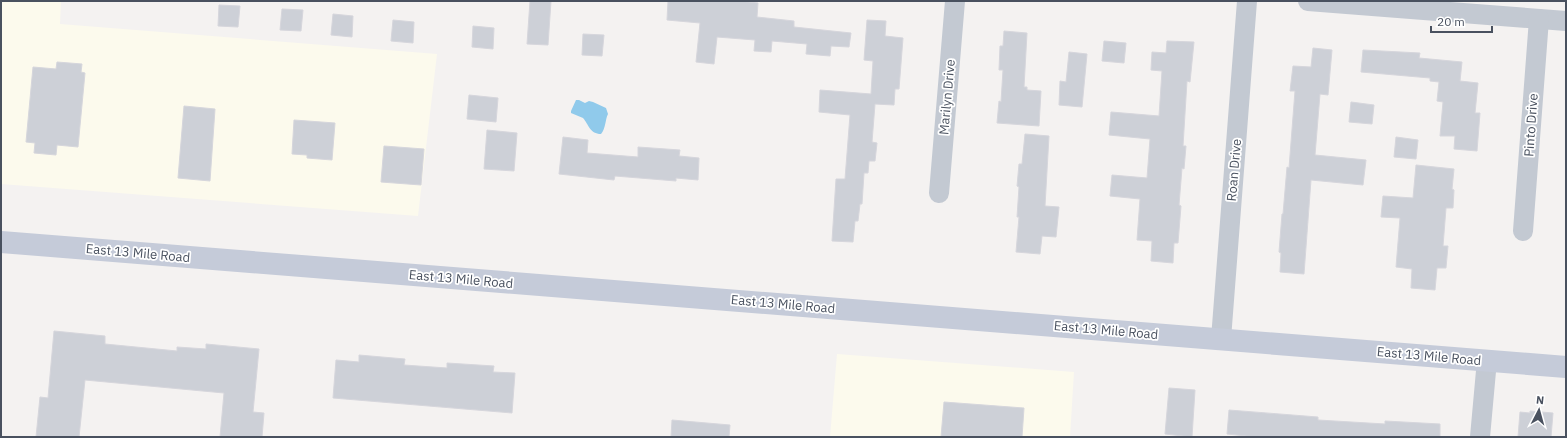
<svg xmlns="http://www.w3.org/2000/svg" width="1567" height="438" font-family="'IBM Plex Sans',sans-serif">
<style>
.commercial{fill:#fcfaed}
.water{fill:#90caeb}
.building{fill:#cdd0d7;stroke:#d6d6dc}
.lines{fill:none;stroke-linecap:round;stroke-linejoin:round}
.street{stroke:#c3c9d2;stroke-width:20}
.secondary{stroke:#c5cbd9;stroke-width:22}
.labels{text-anchor:middle;dominant-baseline:central;stroke-width:3.5;stroke-linejoin:round;paint-order:stroke}
.street-label{font-size:13px;fill:#49515f;stroke:#fff}
</style>
<rect width="100%" height="100%" fill="#f4f2f1"/>
<g class="commercial">
<polygon points="1,1 61,1 60,24 437,54 418,216 1,184"/>
<polygon points="837,354 1074,372 1070,437 830,437"/>
</g>
<path class="water" d="M576 100H579L585 103 589 101 593 102 606 108 608 114C605 120 606 128 601 134 590 134 589 125 583 118L571 113V111Z"/>
<g class="building">
<polygon points="530,1 551,1 548,45 527,44"/>
<polygon points="668,1 740,1 758,3 757,17 794,21 794,27 851,33 849,47 831,46 830,56 806,54 807,44 772,41 771,52 754,51 755,40 717,37 714,64 696,62 700,23 667,20"/>
<polygon points="219,5 240,6 238,27 218,26"/>
<polygon points="282,9 303,10 301,31 280,30"/>
<polygon points="333,14 353,16 352,37 331,35"/>
<polygon points="393,20 414,22 413,43 391,41"/>
<polygon points="867,20 886,21 885,36 903,38 899,89 895,89 894,105 875,104 872,142 877,143 875,161 869,161 868,173 864,173 862,204 860,204 858,221 855,221 853,242 832,241 836,179 845,179 850,115 819,112 820,90 871,94 873,61 864,60"/>
<polygon points="473,26 494,28 493,49 472,47"/>
<polygon points="1004,31 1027,33 1024,87 1027,87 1027,90 1041,91 1039,126 997,123 999,101 1001,102 1003,70 999,70 1000,46 1003,46"/>
<polygon points="583,34 604,35 602,56 582,55"/>
<polygon points="1104,41 1126,43 1124,63 1102,61"/>
<polygon points="1167,41 1194,42 1190,82 1187,81 1183,146 1186,146 1184,169 1182,168 1179,205 1181,206 1178,243 1174,243 1173,263 1151,261 1152,241 1137,240 1140,199 1110,196 1112,175 1147,178 1150,139 1109,135 1111,112 1159,116 1162,71 1151,70 1152,52 1166,53"/>
<polygon points="1313,48 1332,50 1328,95 1320,94 1315,155 1366,160 1363,185 1311,180 1304,274 1280,272 1281,253 1279,252 1282,214 1283,214 1287,167 1289,168 1295,91 1290,91 1293,66 1311,67"/>
<polygon points="1363,50 1420,53 1419,58 1462,62 1460,81 1478,83 1475,113 1480,113 1477,151 1454,149 1455,136 1440,136 1443,102 1437,101 1439,82 1430,81 1430,78 1361,72"/>
<polygon points="1069,52 1087,54 1082,107 1059,105 1060,81 1066,82"/>
<polygon points="57,62 82,64 81,72 85,73 78,147 57,145 56,155 34,153 35,143 26,142 33,67 56,69"/>
<polygon points="469,95 498,98 496,122 467,119"/>
<polygon points="1351,102 1374,105 1372,124 1349,122"/>
<polygon points="184,106 215,109 210,181 178,178"/>
<polygon points="294,120 335,123 332,160 307,158 307,155 292,154"/>
<polygon points="487,130 517,133 514,171 484,169"/>
<polygon points="1025,134 1049,136 1045,206 1059,207 1056,237 1042,236 1040,254 1016,252 1019,217 1017,217 1019,187 1017,186 1019,164 1022,164"/>
<polygon points="563,137 588,140 587,153 638,157 638,147 680,150 679,156 699,158 698,180 676,178 676,181 615,176 614,180 559,174"/>
<polygon points="1396,137 1418,140 1416,159 1394,157"/>
<polygon points="384,146 424,149 421,185 381,182"/>
<polygon points="1416,165 1454,169 1452,189 1454,190 1453,208 1446,208 1443,246 1448,246 1446,268 1437,268 1435,290 1411,288 1412,269 1396,267 1400,218 1381,217 1383,196 1413,198"/>
<polygon points="54,331 105,336 105,344 177,351 177,347 206,349 206,344 259,349 253,412 264,413 262,437 220,437 224,393 85,380 79,437 36,437 40,397 48,398"/>
<polygon points="359,355 405,359 404,365 447,368 447,363 494,366 493,372 515,373 512,413 333,398 336,360 359,362"/>
<polygon points="1169,388 1195,390 1192,437 1165,434"/>
<polygon points="944,402 1024,408 1022,437 941,437"/>
<polygon points="1229,410 1318,417 1318,420 1385,424 1385,421 1440,424 1440,437 1256,437 1227,434"/>
<polygon points="1530,411 1553,413 1551,437 1518,437 1520,412 1530,413"/>
<polygon points="672,420 730,425 729,437 671,437"/>
</g>
<g class="lines">
<g class="street">
<polyline points="1308,1 1566,21"/>
<polyline points="939,193 955,1"/>
<polyline points="1523,231 1539,19"/>
<polyline points="1221,339 1247,1"/>
<polyline points="1480,437 1487,360"/>
</g>
<polyline class="secondary" points="1,242 1566,367"/>
</g>
<g class="labels">
<g class="street-label">
<text transform="translate(947 97) rotate(-85)">Marilyn Drive</text>
<text transform="translate(1531 125) rotate(-86)">Pinto Drive</text>
<text transform="translate(1234 170) rotate(-85)">Roan Drive</text>
<text transform="translate(138 253) rotate(5)">East 13 Mile Road</text>
<text transform="translate(461 279) rotate(5)">East 13 Mile Road</text>
<text transform="translate(783 304) rotate(5)">East 13 Mile Road</text>
<text transform="translate(1106 330) rotate(5)">East 13 Mile Road</text>
<text transform="translate(1429 356) rotate(5)">East 13 Mile Road</text>
</g>
</g>
<rect width="1567" height="438" fill="none" stroke="#49515f" stroke-width="4"/>
<g transform="translate(1539 410) rotate(6)" stroke="#ffffff" stroke-width="3" paint-order="stroke">
<path d="M0-3L7 15L0 10L-7 15Z" fill="#49515f"/>
<text y="-6" font-size="11" font-weight="bold" text-anchor="middle" fill="#49515f">N</text>
</g>
<path d="M1431 26v6h61v-6" fill="none" stroke="#49515f" stroke-width="2"/>
<text x="1437" y="26" font-size="12" fill="#49515f" stroke="#ffffff" stroke-width="3" paint-order="stroke">20 m</text>
</svg>
